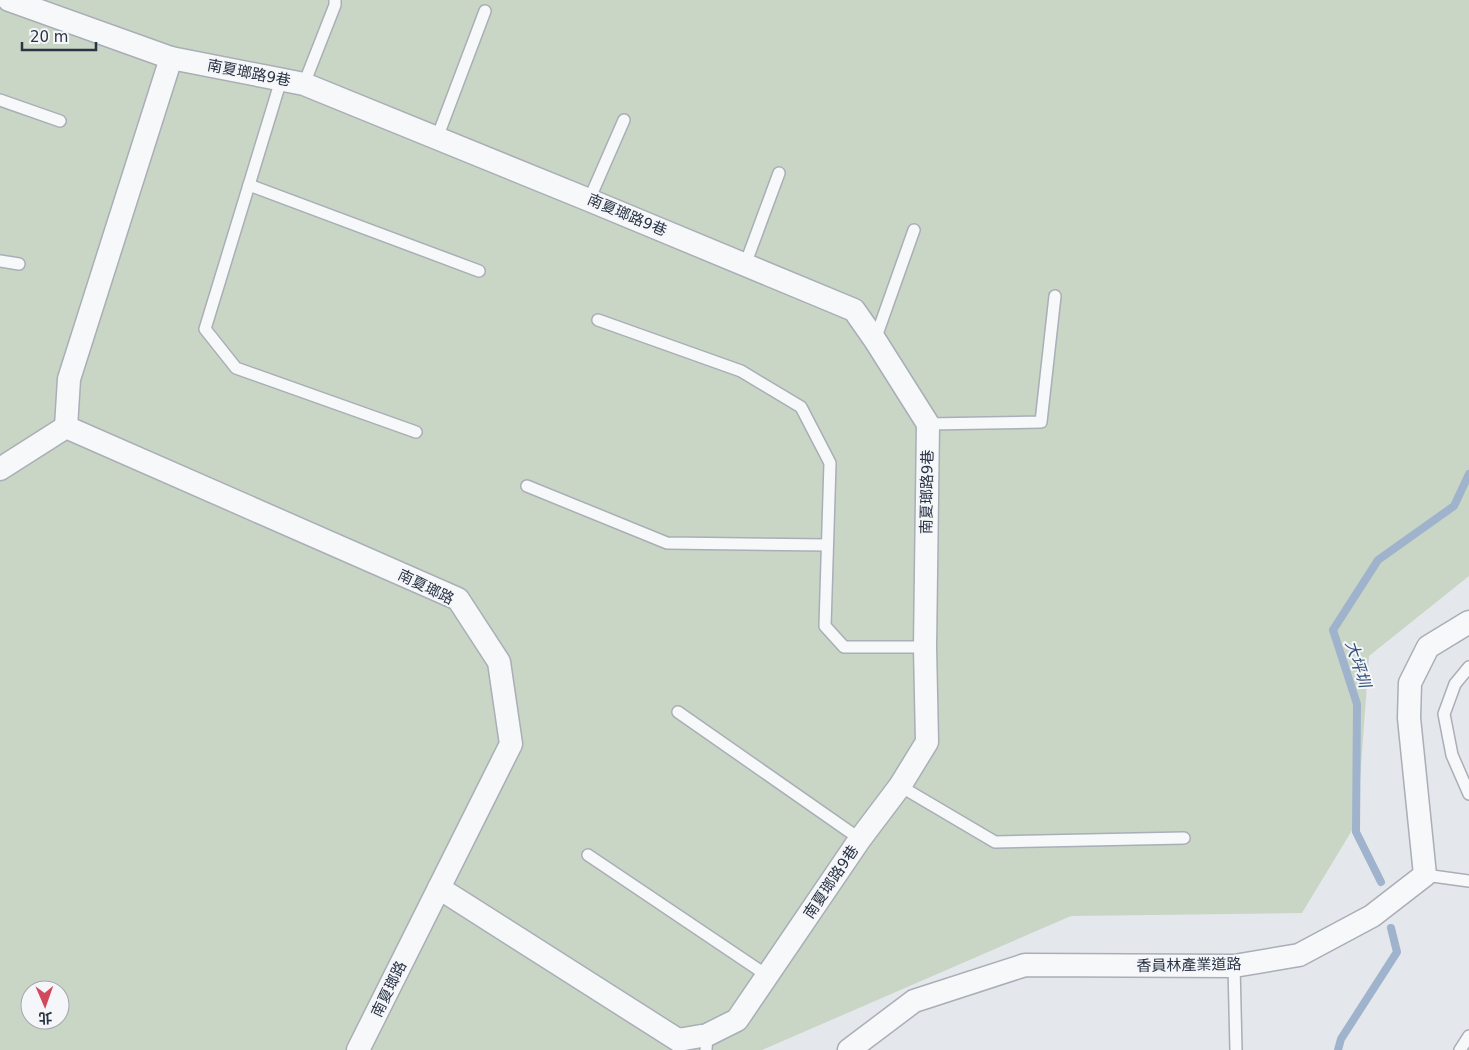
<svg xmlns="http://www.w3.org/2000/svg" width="1469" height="1050" font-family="'DejaVu Sans','Noto Sans TC',sans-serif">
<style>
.green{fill:#c9d6c5;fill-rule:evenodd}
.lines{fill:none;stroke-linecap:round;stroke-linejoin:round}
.stream{stroke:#9fb4cc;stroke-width:8}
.service-casing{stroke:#a9aeb7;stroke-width:14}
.minor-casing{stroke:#a9aeb7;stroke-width:25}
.service{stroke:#f7f8fa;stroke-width:11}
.minor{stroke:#f7f8fa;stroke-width:22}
.labels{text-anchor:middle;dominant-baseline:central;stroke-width:4;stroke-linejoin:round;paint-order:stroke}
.street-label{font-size:15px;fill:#2b3445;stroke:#f4f6f9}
.water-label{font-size:16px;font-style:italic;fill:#34527a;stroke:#f4f6f9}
</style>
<rect width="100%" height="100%" fill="#e4e7ec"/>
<path class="green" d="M0 0H1469V576L1369 656 1357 822 1302 913 1071 916 762 1050H0ZM30 990H60V1020H30Z"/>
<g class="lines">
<g class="stream">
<polyline points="1381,882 1356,832 1357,704 1333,630 1378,560 1454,506 1469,474"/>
<polyline points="1338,1050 1341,1039 1397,952 1391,928"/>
</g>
<defs>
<g id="service">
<polyline points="281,80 205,329 236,368 416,432"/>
<polyline points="304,84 335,5 335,0"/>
<polyline points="0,100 60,121"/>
<polyline points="437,138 485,11"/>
<polyline points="249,185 479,271"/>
<polyline points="589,200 624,120"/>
<polyline points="0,261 19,264"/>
<polyline points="745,265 779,173"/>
<polyline points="598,320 741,371 801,407 830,463 825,626 844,647 925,647"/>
<polyline points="875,340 914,230"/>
<polyline points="928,424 1041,422 1055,296"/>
<polyline points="527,486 667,543 827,545"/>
<polyline points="1469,667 1455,684 1444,714 1452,755 1469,794"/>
<polyline points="678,712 860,839"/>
<polyline points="900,786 995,842 1184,838"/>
<polyline points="588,855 768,976"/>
<polyline points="1425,875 1469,881"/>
<polyline points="1234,966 1236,1050"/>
<polyline points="706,1050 707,1035"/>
<polyline points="1460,1050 1469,1036"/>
</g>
<g id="minor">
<polyline points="9,0 171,58 69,379 66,427"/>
<polyline points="171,58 304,84 589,200 854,310 875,340 928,424 925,647 927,742 900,786 860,839 737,1020 707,1035 678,1040 439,888"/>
<polyline points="0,469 66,427 458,599 499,662 511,744 358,1050"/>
<polyline points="849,1050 914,1001 1025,965 1234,966 1299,955 1372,916 1425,875 1409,718 1410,683 1428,647 1469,622"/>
</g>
</defs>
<use href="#service" class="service-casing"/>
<use href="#minor" class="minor-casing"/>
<use href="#service" class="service"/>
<use href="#minor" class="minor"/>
</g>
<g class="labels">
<g class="street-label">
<text transform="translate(249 73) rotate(11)">南夏瑯路9巷</text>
<text transform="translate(627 215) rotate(23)">南夏瑯路9巷</text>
<text transform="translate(927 492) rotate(-89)">南夏瑯路9巷</text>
<text transform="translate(426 587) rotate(26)">南夏瑯路</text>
<text transform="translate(831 882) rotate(-56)">南夏瑯路9巷</text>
<text transform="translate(1189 965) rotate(-1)">香員林產業道路</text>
<text transform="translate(389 989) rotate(-64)">南夏瑯路</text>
</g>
<g class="water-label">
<text transform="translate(1358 664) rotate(72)">大坪圳</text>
</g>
</g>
<g transform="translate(45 1005) rotate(178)"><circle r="24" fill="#f4f6f9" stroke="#a4a8b1"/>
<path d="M0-4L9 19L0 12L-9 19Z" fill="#d1495b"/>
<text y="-8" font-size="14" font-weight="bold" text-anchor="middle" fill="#2b3445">北</text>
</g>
<path d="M22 42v8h74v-8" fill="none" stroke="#2b3445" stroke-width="2.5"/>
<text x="30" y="42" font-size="15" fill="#2b3445" stroke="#f4f6f9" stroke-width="4" paint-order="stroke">20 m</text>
</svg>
